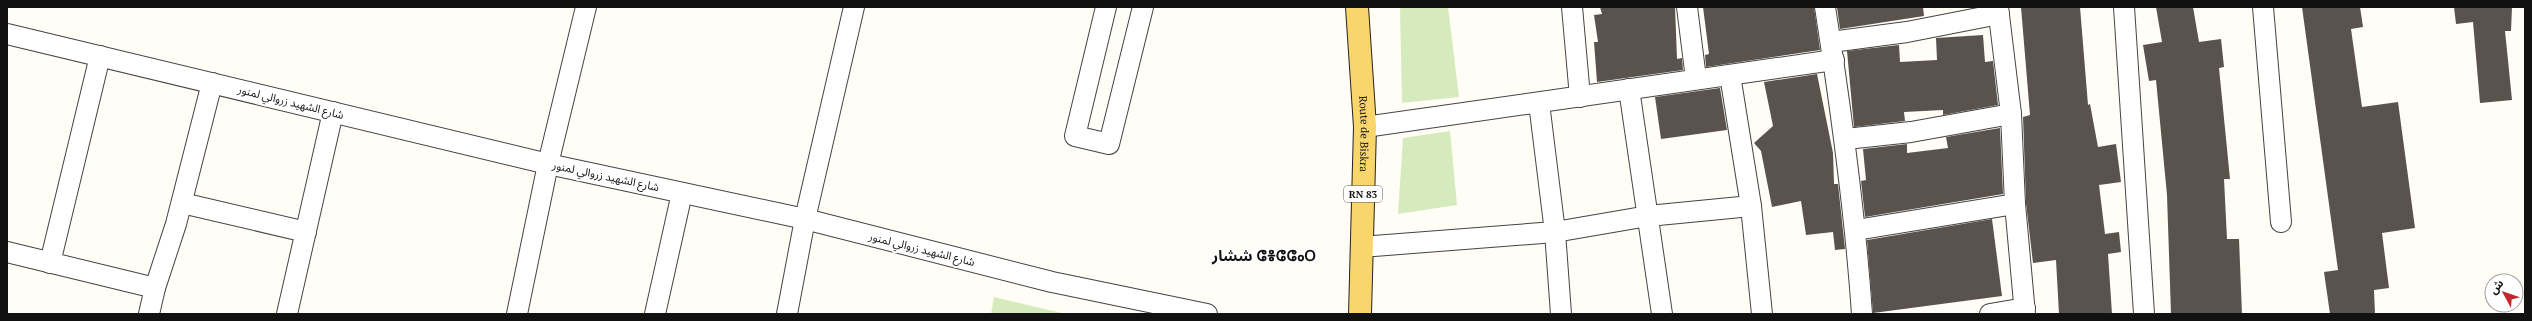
<svg xmlns="http://www.w3.org/2000/svg" width="2532" height="321" font-family="'PT Serif','Noto Sans Arabic','Noto Sans Tifinagh',serif">
<style>
.green{fill:#d5ebbd}
.building{fill:#5a524d}
.lines{fill:none;stroke-linecap:round;stroke-linejoin:round}
.minor-casing{stroke:#444;stroke-width:22}
.primary-casing{stroke:#222;stroke-width:24}
.minor{stroke:#fff;stroke-width:20}
.primary{stroke:#f9d66b;stroke-width:22}
.labels{text-anchor:middle;dominant-baseline:central;stroke-width:4;stroke-linejoin:round;paint-order:stroke}
.shield{fill:#fff;stroke:#585858;stroke-width:1}
.shield-label{font-size:10px;font-weight:bold;fill:#111}
.street-label{font-size:11px;fill:#111;stroke:#fff}
.district-label{font-size:15px;font-weight:bold;fill:#111;stroke:#fff}
</style>
<rect width="100%" height="100%" fill="#fffdf5"/>
<g class="green">
<polygon points="1400,7 1448,7 1459,97 1402,103"/>
<polygon points="1450,131 1457,205 1398,214 1403,138"/>
<polygon points="994,297 1066,314 991,314"/>
</g>
<g class="building">
<polygon points="1600,7 1675,7 1677,59 1682,58 1683,70 1597,82 1594,42 1598,42 1594,15 1602,14"/>
<polygon points="1703,7 1814,7 1820,50 1706,67 1705,55 1709,54"/>
<polygon points="1837,7 1923,7 1924,16 1840,29"/>
<polygon points="2021,7 2080,7 2088,105 2090,104 2098,147 2116,144 2121,182 2099,185 2105,234 2119,232 2121,252 2108,254 2112,314 2059,314 2056,260 2033,263 2026,203 2023,117 2030,115"/>
<polygon points="2156,7 2193,7 2199,42 2221,39 2224,67 2219,68 2230,179 2224,179 2227,239 2239,239 2242,314 2171,314 2167,195 2156,80 2149,81 2143,45 2162,42"/>
<polygon points="2302,7 2360,7 2363,27 2351,29 2362,107 2398,102 2415,228 2382,233 2389,288 2374,290 2375,314 2330,314 2324,272 2338,270"/>
<polygon points="2454,7 2512,7 2511,31 2505,31 2512,100 2480,103 2473,22 2456,24"/>
<polygon points="1983,35 1985,62 1993,61 1998,105 1943,115 1943,110 1904,112 1905,121 1854,127 1847,51 1899,45 1900,62 1937,60 1936,38"/>
<polygon points="1817,74 1833,153 1834,184 1838,184 1845,249 1835,250 1833,232 1806,235 1801,201 1772,207 1761,151 1754,143 1773,126 1764,82"/>
<polygon points="1720,88 1727,130 1661,139 1655,97"/>
<polygon points="2000,128 2003,194 1865,217 1861,181 1866,180 1863,149 1907,144 1907,153 1948,148 1946,137"/>
<polygon points="1992,219 2002,296 1873,313 1867,240"/>
</g>
<g class="lines">
<defs>
<g id="minor">
<polyline points="1106,7 1075,136 1109,144 1143,7"/>
<polyline points="1572,7 1580,97"/>
<polyline points="1687,7 1696,79"/>
<path d="M1825 7C1841 109 1855 211 1862 314"/>
<polyline points="1998,7 2011,114 2015,204 2025,314"/>
<polyline points="2124,7 2144,314"/>
<polyline points="2263,7 2281,222"/>
<polyline points="7,34 548,164 805,219 1052,282 1207,314"/>
<polyline points="1831,42 1907,32 1999,14"/>
<polyline points="1730,75 1751,206 1762,314"/>
<polyline points="1629,89 1662,314"/>
<polyline points="1539,103 1555,232 1561,314"/>
<polyline points="1365,127 1834,60"/>
<polyline points="1846,139 1911,132 2011,114"/>
<polyline points="182,203 306,232"/>
<polyline points="1856,230 2015,204"/>
<polyline points="1361,247 1555,232 1648,216 1751,206"/>
<polyline points="7,252 155,288"/>
<polyline points="50,263 100,56"/>
<polyline points="149,314 155,288 176,224 212,83"/>
<polyline points="287,314 333,112"/>
<polyline points="517,314 548,164 586,7"/>
<polyline points="655,314 682,193"/>
<polyline points="787,314 805,219 854,7"/>
<polyline points="1990,314 2025,308"/>
</g>
<g id="primary">
<path id="s1" d="M1357 7 1365 127 1360 314"/>
</g>
</defs>
<use href="#minor" class="minor-casing"/>
<use href="#primary" class="primary-casing"/>
<use href="#minor" class="minor"/>
<use href="#primary" class="primary"/>
</g>
<g class="labels">
<rect class="shield" x="1344" y="186" width="38" height="16" rx="3"/>
<g class="shield-label">
<text x="1363" y="194">RN 83</text>
</g>
<g class="street-label">
<text transform="translate(291 102) rotate(14)">شارع الشهيد زروالي لمنور</text>
<text stroke="none"><textPath href="#s1" startOffset="127">Route de Biskra</textPath></text>
<text transform="translate(606 176) rotate(12)">شارع الشهيد زروالي لمنور</text>
<text transform="translate(922 249) rotate(14)">شارع الشهيد زروالي لمنور</text>
</g>
<g class="district-label">
<text x="1264" y="255">ششار ⵛⴻⵛⵛⴰⵔ</text>
</g>
</g>
<rect width="2532" height="321" fill="none" stroke="#111111" stroke-width="16"/>
<g transform="translate(2504 293) rotate(310)"><circle r="19" fill="#ffffff" stroke="#a0a0a0"/>
<path d="M0-3L7 15L0 10L-7 15Z" fill="#c4262e"/>
<text y="-6" font-size="11" font-weight="bold" text-anchor="middle" fill="#111111">ش</text>
</g>
</svg>
